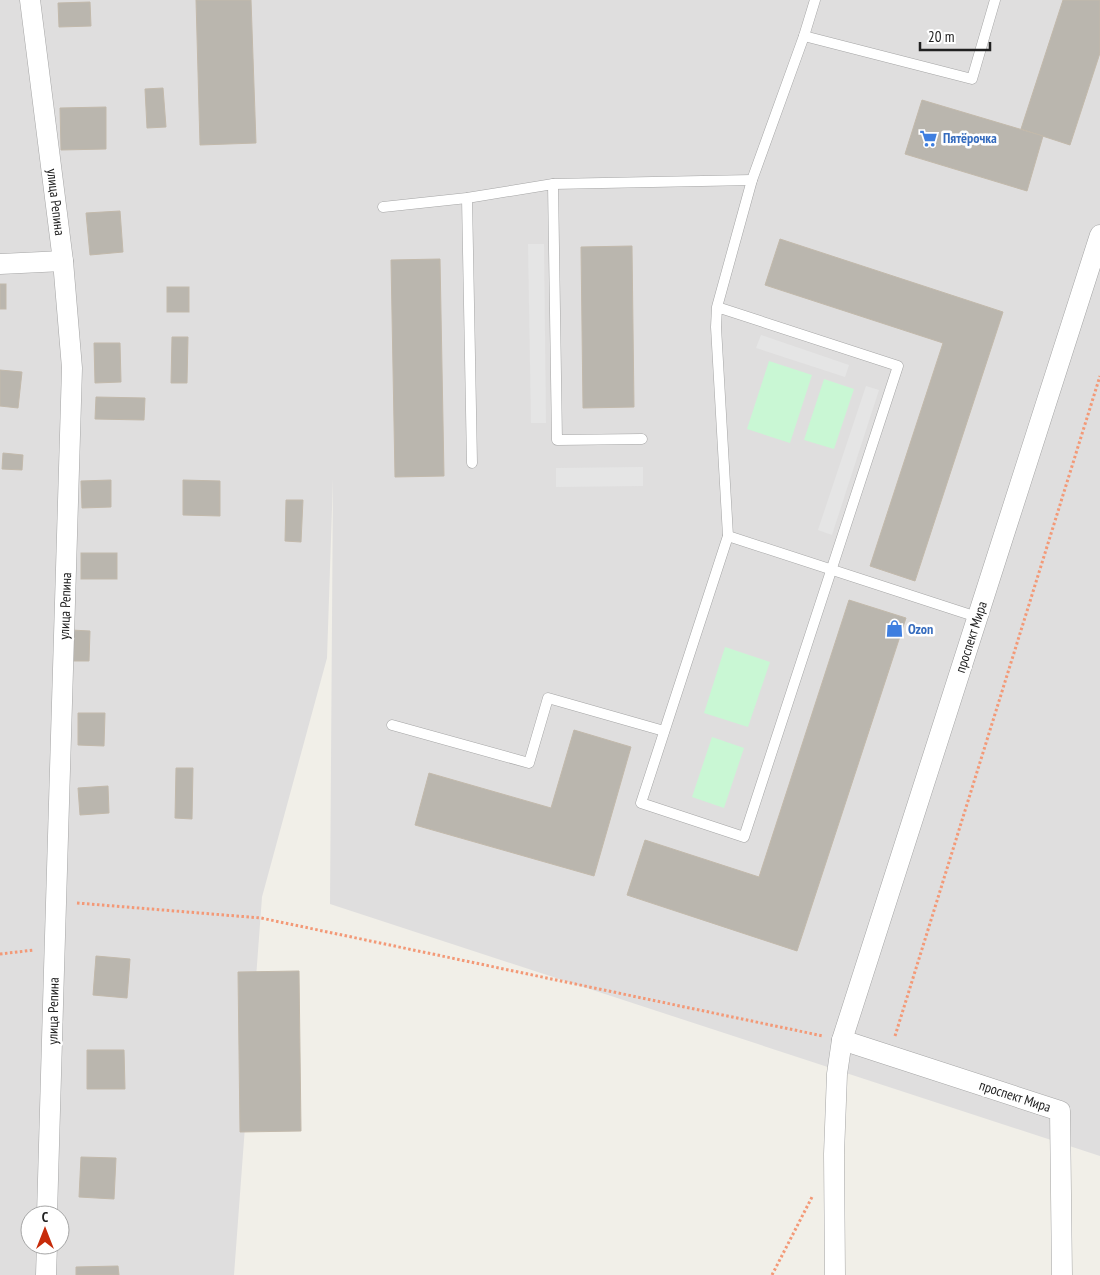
<svg xmlns="http://www.w3.org/2000/svg" width="1100" height="1275" font-family="'PT Sans Narrow',sans-serif">
<style>
.residential{fill:#dfdede;fill-rule:evenodd}
.park{fill:#c9f7d4}
.parking{fill:#e5e5e5}
.building{fill:#bab6ae;stroke:#c2b9ab}
.lines{fill:none;stroke-linecap:round;stroke-linejoin:round}
.lane-casing{stroke:#a5a5a5;stroke-width:11}
.street-casing{stroke:#a5a5a5;stroke-width:21}
.path{stroke:#f39977;stroke-width:3;stroke-dasharray:2.5 2.5;stroke-linecap:butt}
.lane{stroke:#fff;stroke-width:10}
.street{stroke:#fff;stroke-width:20}
.labels{text-anchor:middle;dominant-baseline:central;stroke-width:5;stroke-linejoin:round;paint-order:stroke}
.shop-label{font-size:14px;font-weight:bold;fill:#366cbe;stroke:#fff;text-anchor:start}
.street-label{font-size:14px;fill:#212121;stroke:#fff}
</style>
<rect width="100%" height="100%" fill="#f1efe8"/>
<path class="residential" d="M0 0H1100V1156L330 904 333 479 327 658 262 897 234 1275H0ZM30 1215H60V1245H30Z"/>
<g class="park">
<polygon points="769,361 812,375 790,443 747,429"/>
<polygon points="824,379 854,389 834,449 804,440"/>
<polygon points="725,647 770,662 748,727 704,713"/>
<polygon points="712,737 744,748 724,808 692,797"/>
</g>
<g class="parking">
<polygon points="528,244 544,244 546,423 531,423"/>
<polygon points="761,335 849,365 845,377 756,348"/>
<polygon points="866,386 879,390 832,535 818,530"/>
<polygon points="643,467 643,486 556,487 556,468"/>
</g>
<g class="building">
<polygon points="196,0 251,0 256,143 200,145"/>
<polygon points="1063,0 1100,0 1100,53 1070,145 1021,129"/>
<polygon points="90,2 91,26 59,27 58,3"/>
<polygon points="163,88 166,127 147,128 145,89"/>
<polygon points="922,100 1043,136 1027,191 905,154"/>
<polygon points="106,107 106,149 61,150 60,108"/>
<polygon points="120,211 123,252 90,255 86,213"/>
<polygon points="780,239 1003,312 915,581 870,566 943,343 765,285"/>
<polygon points="632,246 634,407 583,408 581,247"/>
<polygon points="440,259 444,476 395,477 391,260"/>
<rect x="0" y="284" width="6" height="25"/>
<rect x="167" y="287" width="22" height="25"/>
<polygon points="172,337 188,337 187,383 171,383"/>
<polygon points="94,343 120,343 121,382 95,383"/>
<polygon points="0,370 22,372 18,408 0,406"/>
<polygon points="96,397 145,398 144,420 95,419"/>
<polygon points="3,453 23,455 22,470 2,469"/>
<polygon points="111,480 111,507 82,508 81,481"/>
<polygon points="183,480 220,481 220,516 183,515"/>
<polygon points="286,500 303,500 301,542 285,541"/>
<rect x="81" y="553" width="36" height="26"/>
<polygon points="849,600 906,618 797,951 627,895 645,840 759,877"/>
<polygon points="71,630 90,631 89,661 70,661"/>
<polygon points="78,713 105,713 104,746 78,745"/>
<polygon points="574,730 631,747 594,876 415,825 429,773 551,808"/>
<polygon points="176,768 193,768 192,819 175,818"/>
<polygon points="108,786 109,813 80,815 78,788"/>
<polygon points="96,956 130,959 127,998 93,995"/>
<polygon points="299,971 301,1131 240,1132 238,972"/>
<polygon points="87,1050 124,1050 125,1089 87,1089"/>
<polygon points="81,1157 116,1158 114,1199 79,1197"/>
<polygon points="118,1266 119,1275 76,1275 76,1267"/>
</g>
<g class="lines">
<defs>
<g id="lane">
<polyline points="804,36 972,79 995,0"/>
<polyline points="553,184 557,440 642,439"/>
<polyline points="467,198 472,463"/>
<polyline points="383,207 467,198 553,184 752,180"/>
<polyline points="717,307 898,366 744,837 641,803 728,536 716,327 717,307 752,180 804,36 815,0"/>
<polyline points="728,536 977,617"/>
<polyline points="392,725 529,763 548,698 664,731"/>
</g>
<g id="street">
<polyline points="30,0 63,261 72,368 54,970 47,1215"/>
<polyline points="0,264 63,261"/>
<polyline points="842,1040 1060,1111 1062,1275"/>
<polyline points="46,1275 47,1245"/>
<polyline points="835,1275 834,1154 837,1074 842,1040 1100,235"/>
</g>
</defs>
<use href="#lane" class="lane-casing"/>
<use href="#street" class="street-casing"/>
<g class="path">
<polyline points="77,903 261,918 823,1036"/>
<polyline points="0,954 34,950"/>
<polyline points="895,1036 1100,376"/>
<polyline points="772,1275 812,1197"/>
</g>
<use href="#lane" class="lane"/>
<use href="#street" class="street"/>
</g>
<defs>
<symbol id="supermarket-bare" viewBox="-9 -9 18 18"><path d="M-6-5.5h2.5l.6 2H6L4.5 2H-2.5L-4.4-4H-6ZM-1.5 3.2a1.3 1.3 0 1 0 .1 0ZM3 3.2a1.3 1.3 0 1 0 .1 0Z" fill="#3f7fe0" stroke="#fff" stroke-width="2.5" paint-order="stroke"/></symbol>
<symbol id="shop-bare" viewBox="-9 -9 18 18"><path d="M-5-2.5h2.3a2.7 3.5 0 0 1 5.4 0H5L5.5 6h-11ZM-1.5-2.5h3a1.5 2.3 0 0 0-3 0Z" fill="#3f7fe0" stroke="#fff" stroke-width="2.5" paint-order="stroke"/></symbol>
</defs>
<g fill-rule="evenodd">
<use href="#supermarket-bare" x="916" y="126" width="25" height="25"/>
<use href="#shop-bare" x="882" y="616" width="25" height="25"/>
</g>
<g class="labels">
<g class="shop-label">
<text x="943" y="138">Пятёрочка</text>
<text x="908" y="629">Ozon</text>
</g>
<g class="street-label">
<text transform="translate(56 202) rotate(83)">улица Репина</text>
<text transform="translate(65 606) rotate(-88)">улица Репина</text>
<text transform="translate(971 637) rotate(-72)">проспект Мира</text>
<text transform="translate(53 1011) rotate(-89)">улица Репина</text>
<text transform="translate(1015 1096) rotate(18)">проспект Мира</text>
</g>
</g>
<g transform="translate(45 1230)"><circle r="24" fill="#ffffff" stroke="#a6a6a6"/>
<path d="M0-4L9 19L0 12L-9 19Z" fill="#c72b0a"/>
<text y="-8" font-size="14" font-weight="bold" text-anchor="middle" fill="#212121">С</text>
</g>
<path d="M920 42v8h70v-8" fill="none" stroke="#212121" stroke-width="2.5"/>
<text x="928" y="42" font-size="15" fill="#212121" stroke="#ffffff" stroke-width="4" paint-order="stroke">20 m</text>
</svg>
